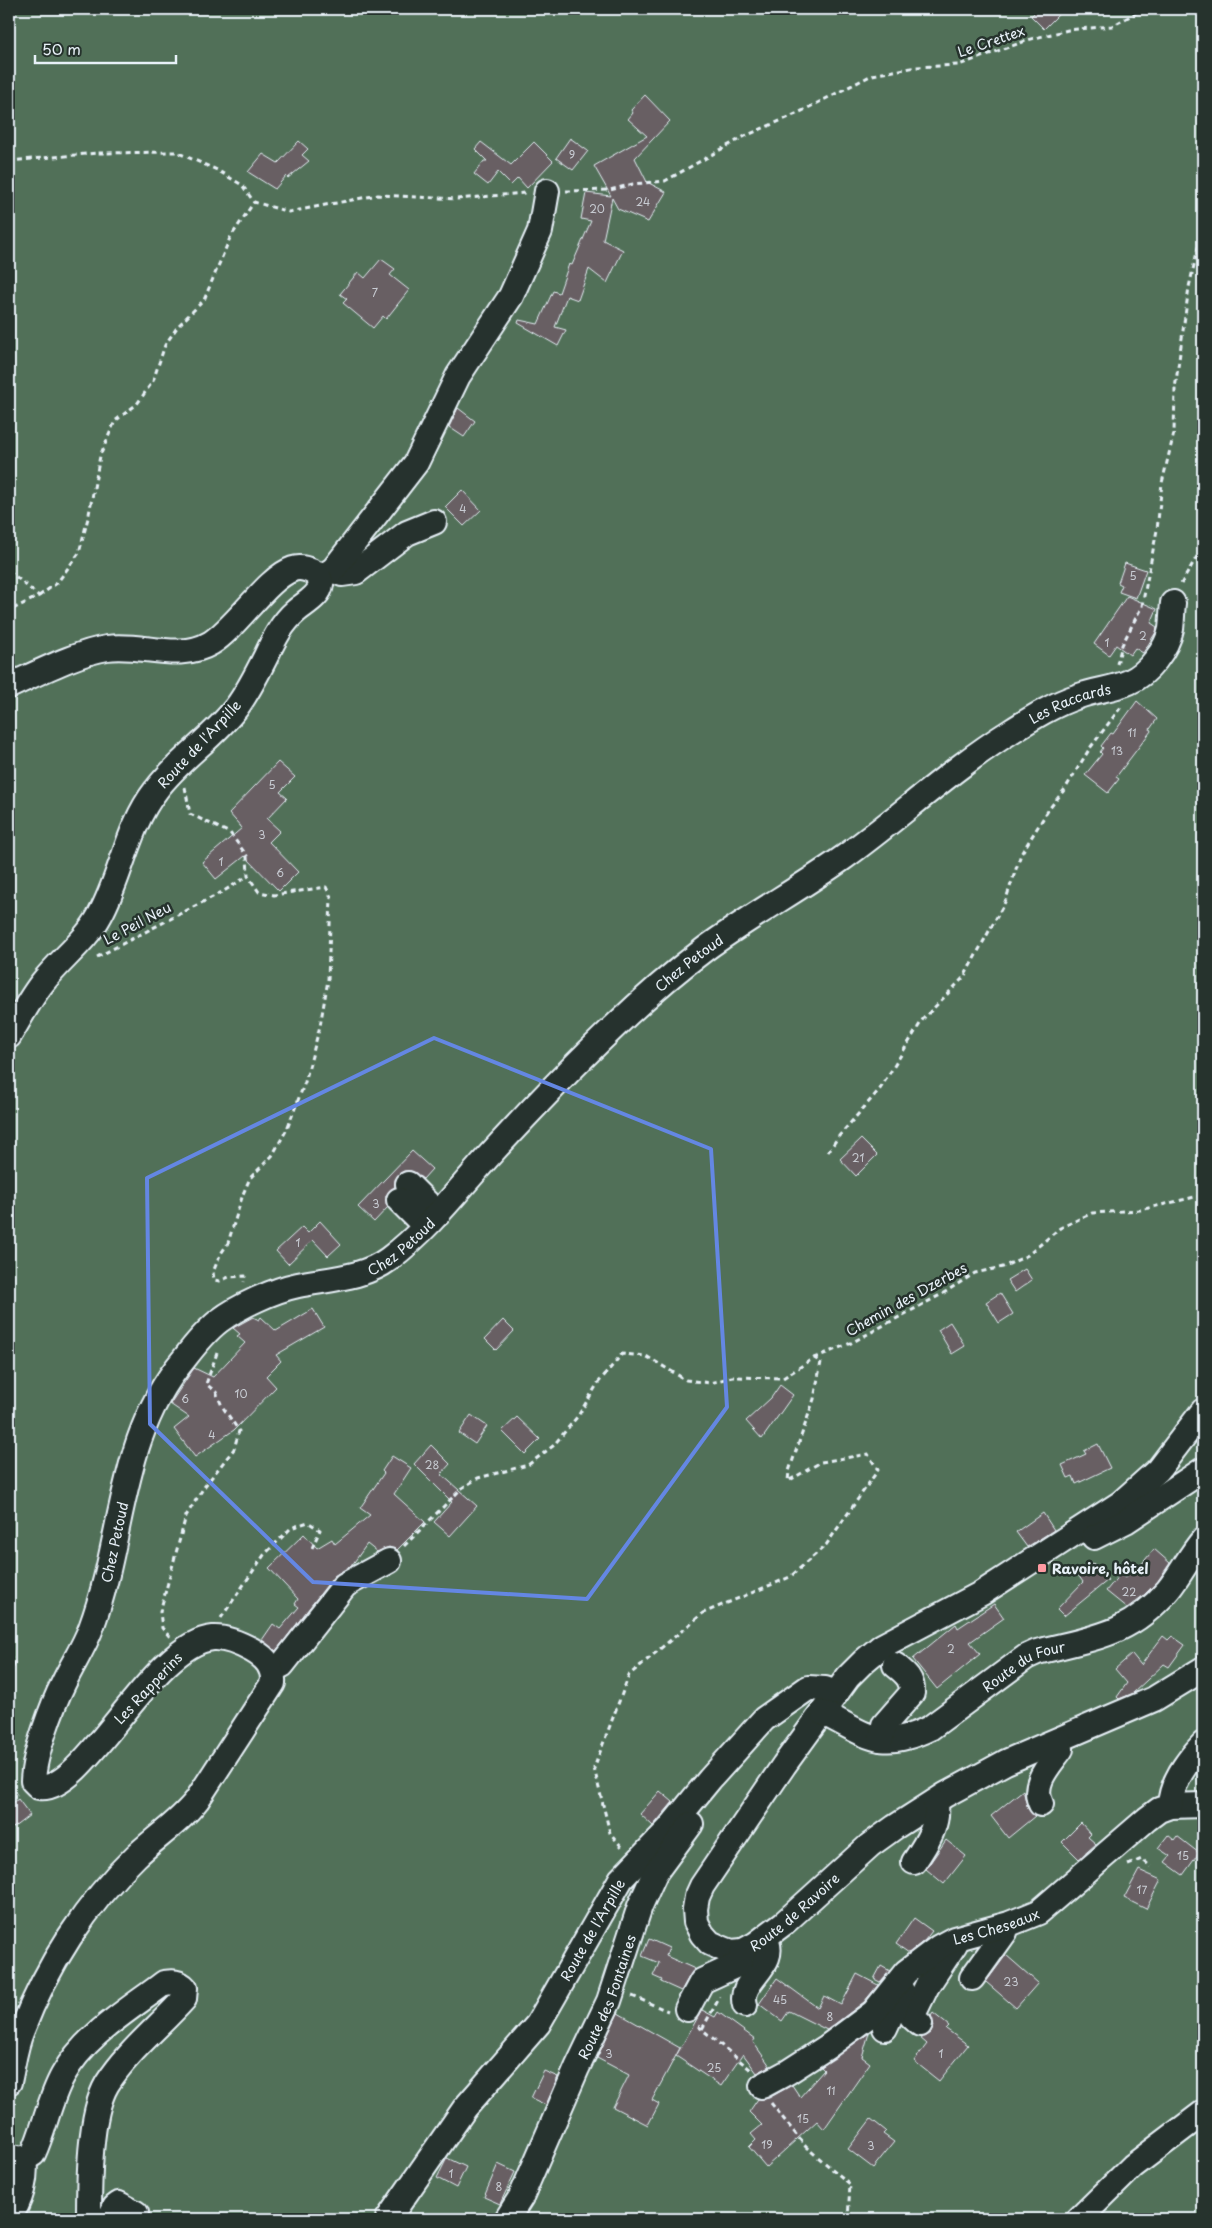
<svg xmlns="http://www.w3.org/2000/svg" width="1212" height="2228" font-family="'Playpen Sans',sans-serif">
<style>
.green{fill:#517059;stroke:#9cb0a8}
.building{fill:#685e63;stroke:#e8f1f8}
.lines{fill:none;stroke-linecap:round;stroke-linejoin:round}
.minor-casing{stroke:#e8f1f8;stroke-width:28}
.path{stroke:#e8f1f8;stroke-width:3;stroke-dasharray:5 4;stroke-linecap:butt}
.minor{stroke:#26332d;stroke-width:24}
.marked{fill:none;stroke:#6487e3;stroke-width:4;stroke-linejoin:round}
.poi-dot{fill:#ff9aa2;stroke:#26332d;stroke-width:2}
.labels{text-anchor:middle;dominant-baseline:central;stroke-width:5;stroke-linejoin:round;paint-order:stroke}
.number-label{font-size:11px;fill:#c8ccd3}
.street-label{font-size:14px;fill:#e8f1f8;stroke:#26332d}
.poi-label{font-size:14px;font-weight:bold;fill:#e8f1f8;stroke:#26332d;text-anchor:start}
</style>
<rect width="100%" height="100%" fill="#3a403d"/>
<filter id="ink" filterUnits="userSpaceOnUse"><feTurbulence type="fractalNoise" baseFrequency=".02" numOctaves="2"/><feDisplacementMap in="SourceGraphic" scale="10" xChannelSelector="R" yChannelSelector="G"/><feConvolveMatrix kernelMatrix="1 2 1 2 8 2 1 2 1" color-interpolation-filters="sRGB"/></filter>
<g filter="url(#ink)">
<rect class="green" x="9" y="9" width="1194" height="2210"/>
<g class="building">
<polygon points="1038,9 1064,9 1044,29 1031,16"/>
<polygon points="645,95 670,121 635,158 647,182 666,192 648,222 618,209 612,198 603,240 623,250 607,283 589,269 578,300 567,296 555,327 566,330 558,346 518,323 519,320 538,324 553,291 559,293 569,264 572,265 591,221 581,219 586,193 611,196 594,166 647,136 628,119 633,113 631,110"/>
<polygon points="570,138 588,151 573,170 556,158"/>
<polygon points="299,141 308,149 302,155 309,161 288,178 286,176 275,189 248,172 263,154 278,163"/>
<polygon points="481,142 511,165 534,142 553,161 527,188 518,178 511,185 498,172 488,185 474,174 484,161 487,161 475,149"/>
<polygon points="381,259 395,269 390,275 409,290 386,319 383,316 373,328 343,303 347,299 340,294 358,272 365,278"/>
<polygon points="458,408 475,421 464,437 449,427"/>
<polygon points="462,490 481,510 464,526 445,507"/>
<polygon points="1125,563 1146,570 1136,598 1119,592 1122,585 1118,583"/>
<polygon points="1127,596 1157,609 1151,623 1157,627 1156,632 1143,653 1135,648 1130,655 1116,645 1109,655 1094,644"/>
<polygon points="1137,701 1157,719 1150,729 1151,731 1116,777 1119,779 1108,793 1085,775 1102,754 1100,752 1103,748 1101,746 1111,733 1113,734"/>
<polygon points="278,762 295,777 280,792 287,798 267,819 280,831 269,842 298,872 279,891 245,856 216,879 202,862 242,828 229,813"/>
<polygon points="861,1139 877,1155 856,1176 840,1159"/>
<polygon points="412,1151 432,1169 423,1179 411,1171 404,1171 399,1174 395,1180 395,1187 386,1196 388,1207 374,1222 358,1207"/>
<polygon points="320,1221 341,1244 328,1256 313,1240 288,1264 276,1251 302,1227 308,1233"/>
<polygon points="1025,1269 1032,1280 1015,1292 1007,1280"/>
<polygon points="1000,1293 1013,1314 999,1323 986,1302"/>
<polygon points="313,1309 324,1327 276,1355 281,1361 266,1376 276,1387 234,1430 195,1457 174,1429 189,1417 170,1404 194,1368 213,1377 245,1343 237,1336 240,1334 233,1328 253,1317 259,1320 261,1317 276,1331"/>
<polygon points="503,1320 514,1331 496,1350 485,1339"/>
<polygon points="950,1322 965,1346 952,1354 938,1330"/>
<polygon points="780,1385 793,1395 762,1439 746,1421 771,1398"/>
<polygon points="471,1415 487,1426 475,1444 459,1433"/>
<polygon points="517,1417 540,1439 525,1454 502,1431"/>
<polygon points="1098,1444 1110,1468 1076,1484 1073,1476 1068,1478 1062,1465 1086,1454 1084,1451"/>
<polygon points="431,1445 450,1464 441,1474 477,1506 450,1536 434,1522 452,1502 414,1464"/>
<polygon points="392,1456 411,1468 394,1494 425,1522 397,1550 389,1547 377,1552 367,1544 352,1565 334,1576 276,1651 262,1640 273,1624 280,1629 299,1607 295,1604 298,1599 269,1568 304,1534 317,1548 332,1539 335,1544 370,1515 360,1508 384,1473 382,1471"/>
<polygon points="1043,1513 1054,1530 1027,1547 1016,1532"/>
<polygon points="1154,1549 1170,1563 1158,1581 1144,1595 1127,1608 1106,1591 1120,1574 1125,1578 1133,1568 1136,1571"/>
<polygon points="1093,1563 1108,1580 1064,1616 1057,1609 1083,1582 1078,1575"/>
<polygon points="994,1604 1004,1618 970,1642 980,1654 937,1689 913,1659 956,1624 958,1628"/>
<polygon points="1163,1636 1168,1640 1172,1636 1185,1645 1169,1667 1164,1664 1132,1694 1119,1699 1117,1697 1127,1683 1115,1669 1132,1654 1141,1665"/>
<polygon points="1023,1790 1028,1809 1035,1816 1008,1838 991,1816"/>
<polygon points="660,1791 673,1802 653,1826 640,1814"/>
<polygon points="18,1799 30,1815 9,1831 9,1806"/>
<polygon points="1081,1823 1091,1834 1088,1837 1096,1844 1079,1859 1062,1842"/>
<polygon points="1168,1835 1174,1840 1177,1836 1199,1853 1183,1875 1165,1862 1170,1856 1158,1848"/>
<polygon points="946,1840 966,1856 944,1884 926,1869"/>
<polygon points="1139,1870 1161,1880 1146,1909 1124,1898"/>
<polygon points="914,1918 932,1931 925,1940 909,1953 896,1944"/>
<polygon points="649,1939 669,1948 666,1956 695,1969 690,1975 681,1991 661,1982 662,1980 653,1976 659,1963 642,1956"/>
<polygon points="1006,1955 1038,1983 1016,2008 986,1982"/>
<polygon points="881,1966 890,1971 880,1982 874,1979"/>
<polygon points="857,1974 878,1985 864,2002 827,2030 789,2011 782,2021 759,2004 777,1978 818,2008 824,1996 841,2005"/>
<polygon points="702,2010 715,2017 718,2012 755,2039 753,2042 770,2066 757,2073 743,2054 721,2086 676,2056"/>
<polygon points="618,2013 680,2048 652,2100 659,2104 648,2125 613,2107 629,2075 597,2058"/>
<polygon points="933,2013 949,2026 946,2029 968,2045 939,2081 914,2061 927,2044 919,2037 925,2037 931,2033 934,2026 931,2016"/>
<polygon points="869,2033 862,2057 870,2063 824,2129 817,2121 766,2167 749,2147 756,2140 751,2134 762,2125 749,2112 758,2099 769,2098 792,2085 800,2097 824,2070 821,2067"/>
<polygon points="544,2071 558,2077 546,2105 531,2098"/>
<polygon points="871,2119 886,2131 883,2134 894,2142 873,2168 848,2149"/>
<polygon points="447,2158 466,2167 456,2188 437,2178"/>
<polygon points="498,2164 515,2172 500,2204 484,2197"/>
</g>
<g class="lines">
<defs>
<g id="minor">
<polyline points="333,570 342,574 356,572 407,533 434,522"/>
<polyline points="319,578 333,570 416,463 458,376 511,296 540,231 547,191"/>
<path d="M9 686C36 674 79 652 107 648 142 643 179 662 211 643 237 627 267 578 293 569 299 567 305 568 311 571 316 573 321 578 321 584 320 596 304 604 296 611 282 623 274 639 266 656 257 674 248 692 236 708 213 738 179 759 156 790 127 827 122 875 100 915 86 941 61 959 43 982 30 998 20 1018 9 1036"/>
<polyline points="408,1184 438,1214"/>
<polyline points="399,1200 425,1226"/>
<path id="s1" d="M1203 1411 1158 1470 1121 1503 982 1593 882 1646 864 1661 848 1677 784 1765 702 1886 697 1897 695 1909 696 1922 702 1934 710 1943 721 1948 731 1952 743 1951 756 1944 784 1923 870 1845 895 1827 945 1795 1006 1762 1154 1699 1203 1669"/>
<polyline points="1094,1537 1126,1521 1203,1470"/>
<polyline points="272,1670 282,1665 345,1585 389,1561"/>
<path id="s2" d="M823 1713C868 1735 880 1752 930 1728L1026 1657 1037 1652C1092 1638 1129 1636 1168 1590 1181 1574 1190 1555 1203 1540"/>
<path d="M881 1739 884 1725 912 1693C913 1679 905 1673 895 1665"/>
<path d="M1041 1804C1031 1783 1049 1766 1061 1749L1059 1740"/>
<polyline points="1170,1806 1203,1805"/>
<path d="M914 1862C925 1846 941 1822 935 1802"/>
<polyline points="972,1978 1005,1932 1004,1926"/>
<path d="M745 2005C737 1979 781 1965 765 1938"/>
<polyline points="687,2009 702,1981 737,1965 740,1961 743,1951"/>
<polyline points="920,2024 912,2017 927,1986 955,1944 954,1941"/>
<polyline points="885,2028 902,1991"/>
<path id="s3" d="M9 2082C13 2065 15 2046 22 2030 46 1967 87 1903 136 1856 156 1837 180 1822 197 1800L273 1683C274 1667 266 1658 252 1650 241 1644 226 1637 213 1638 152 1643 84 1795 39 1787L33 1781C34 1754 52 1706 64 1682 73 1663 84 1647 91 1628 125 1537 118 1437 184 1359 194 1346 206 1331 219 1321 239 1306 274 1290 298 1285 328 1279 364 1278 389 1259 426 1231 455 1194 486 1159 527 1114 569 1070 613 1028 642 1000 673 973 705 949 750 916 798 890 843 858 900 817 951 769 1010 732 1032 718 1054 704 1079 696 1095 690 1113 689 1129 682 1148 674 1167 649 1171 629 1172 621 1172 611 1173 603"/>
<path id="s4" d="M762 2086 788 2072 827 2047 874 2012 906 1972 939 1947 954 1939 1009 1924 1039 1912 1147 1819 1159 1810 1170 1806C1171 1782 1187 1761 1203 1744"/>
<path d="M9 2156C18 2159 25 2160 33 2154 45 2128 49 2100 63 2075 85 2035 129 2010 164 1983 172 1982 179 1981 185 1988L184 1999C159 2027 127 2052 107 2084 89 2114 89 2184 89 2219"/>
<path d="M9 2217C21 2202 27 2178 24 2158"/>
<polyline points="109,2219 115,2207 119,2204 136,2213 135,2219"/>
<path id="s5" d="M388 2219 465 2108 538 2024 621 1879 669 1829 710 1779 764 1719 808 1688 825 1689 836 1693"/>
<path id="s6" d="M507 2219 521 2197 577 2068 609 2001 640 1906 655 1873 691 1824"/>
<polyline points="1079,2219 1133,2166 1203,2113"/>
</g>
</defs>
<use href="#minor" class="minor-casing"/>
<g class="path">
<polyline points="9,161 98,153 176,152 217,170 242,185 254,202 289,212 378,195 457,199 525,193"/>
<polyline points="566,191 610,190 633,184 665,181 745,136 796,114 872,75 916,67 959,65 1031,39 1068,30 1112,26 1143,9"/>
<polyline points="9,571 39,596 9,611"/>
<polyline points="1181,584 1203,546"/>
<polyline points="39,596 57,583 79,553 89,514 100,456 115,421 137,404 153,381 165,345 178,326 204,300 230,238 254,202"/>
<polyline points="1117,664 1122,645 1142,606 1157,530 1162,483 1174,433 1175,389 1189,287 1203,226"/>
<polyline points="185,787 190,814 230,833 247,856 248,876 259,892 274,895 326,887 331,897 328,980 320,1026 305,1082 287,1129 272,1156 250,1178 243,1194 228,1243 220,1255 213,1272 214,1280 220,1281 229,1277 245,1276 244,1282"/>
<polyline points="97,957 224,891 248,876"/>
<polyline points="828,1152 839,1136 880,1089 923,1019 964,977 1005,902 1021,854 1049,809 1065,789 1090,748 1121,707"/>
<polyline points="814,1358 851,1343 942,1294 975,1273 1003,1267 1028,1255 1060,1228 1092,1213 1140,1210 1203,1195"/>
<polyline points="404,1546 462,1488 478,1478 528,1465 553,1446 578,1416 598,1383 622,1354 646,1356 686,1380 710,1383 732,1377 783,1378 814,1358 821,1362 814,1399 789,1471 788,1481 821,1462 868,1454 878,1470 826,1545 790,1577 703,1613 629,1675 594,1768 610,1833 622,1847"/>
<polyline points="221,1618 264,1555 291,1528 308,1522 320,1530 312,1548"/>
<polyline points="170,1637 162,1628 160,1612 186,1516 204,1487 234,1449 239,1431 222,1406 216,1392 206,1384 217,1353"/>
<polyline points="9,1655 14,1663 9,1684"/>
<polyline points="9,1799 17,1794"/>
<polyline points="1128,1865 1142,1859 1151,1867"/>
<polyline points="632,1996 668,2011"/>
<polyline points="698,2026 751,2070"/>
<polyline points="702,2029 720,1997"/>
<polyline points="771,2103 806,2147 850,2184 848,2219"/>
</g>
<use href="#minor" class="minor"/>
</g>
</g>
<path class="marked" d="M434 1038 711 1149 727 1407 587 1599 313 1582 150 1424 147 1178Z"/>
<rect class="poi-dot" x="1037" y="1563" width="10" height="10" rx="2.5"/>
<g class="labels">
<g class="number-label">
<text x="572" y="154">9</text>
<text x="643" y="201">24</text>
<text x="597" y="208">20</text>
<text x="375" y="292">7</text>
<text x="463" y="508">4</text>
<text x="1133" y="575">5</text>
<text x="1143" y="635">2</text>
<text x="1107" y="642">1</text>
<text x="1132" y="732">11</text>
<text x="1117" y="750">13</text>
<text x="272" y="784">5</text>
<text x="262" y="834">3</text>
<text x="221" y="861">1</text>
<text x="280" y="872">6</text>
<text x="858" y="1157">21</text>
<text x="376" y="1203">3</text>
<text x="298" y="1242">1</text>
<text x="241" y="1393">10</text>
<text x="185" y="1398">6</text>
<text x="212" y="1434">4</text>
<text x="432" y="1464">28</text>
<text x="1129" y="1591">22</text>
<text x="951" y="1648">2</text>
<text x="1183" y="1855">15</text>
<text x="1142" y="1889">17</text>
<text x="1011" y="1981">23</text>
<text x="780" y="1999">45</text>
<text x="830" y="2016">8</text>
<text x="609" y="2053">3</text>
<text x="941" y="2053">1</text>
<text x="714" y="2067">25</text>
<text x="831" y="2090">11</text>
<text x="803" y="2118">15</text>
<text x="767" y="2144">19</text>
<text x="871" y="2145">3</text>
<text x="451" y="2173">1</text>
<text x="499" y="2186">8</text>
</g>
<g class="street-label">
<text transform="translate(991 41) rotate(-19)">Le Crettex</text>
<text stroke="none"><textPath href="#s3" startOffset="2384">Les Raccards</textPath></text>
<text transform="translate(199 744) rotate(-47)">Route de l'Arpille</text>
<text transform="translate(137 923) rotate(-28)">Le Peil Neu</text>
<text stroke="none"><textPath href="#s3" startOffset="1921">Chez Petoud</textPath></text>
<text stroke="none"><textPath href="#s3" startOffset="1516">Chez Petoud</textPath></text>
<text transform="translate(906 1299) rotate(-29)">Chemin des Dzerbes</text>
<text stroke="none"><textPath href="#s3" startOffset="1066">Chez Petoud</textPath></text>
<text stroke="none"><textPath href="#s2" startOffset="228">Route du Four</textPath></text>
<text transform="translate(148 1688) rotate(-47)">Les Rapperins</text>
<text stroke="none"><textPath href="#s1" startOffset="866">Route de Ravoire</textPath></text>
<text stroke="none"><textPath href="#s4" startOffset="288">Les Cheseaux</textPath></text>
<text stroke="none"><textPath href="#s5" startOffset="355">Route de l'Arpille</textPath></text>
<text stroke="none"><textPath href="#s6" startOffset="244">Route des Fontaines</textPath></text>
</g>
<g class="poi-label">
<text x="1052" y="1568">Ravoire, hôtel</text>
</g>
</g>
<rect width="1212" height="2228" fill="none" stroke="#26332d" stroke-width="30"/>
<rect x="15" y="15" width="1182" height="2198" fill="none" stroke="#e8f1f8" stroke-width="2" filter="url(#ink)"/>
<path d="M35 55v8h141v-8" fill="none" stroke="#e8f1f8" stroke-width="2.5"/>
<text x="42" y="55" font-size="15" fill="#e8f1f8" stroke="#26332d" stroke-width="4" paint-order="stroke">50 m</text>
</svg>
